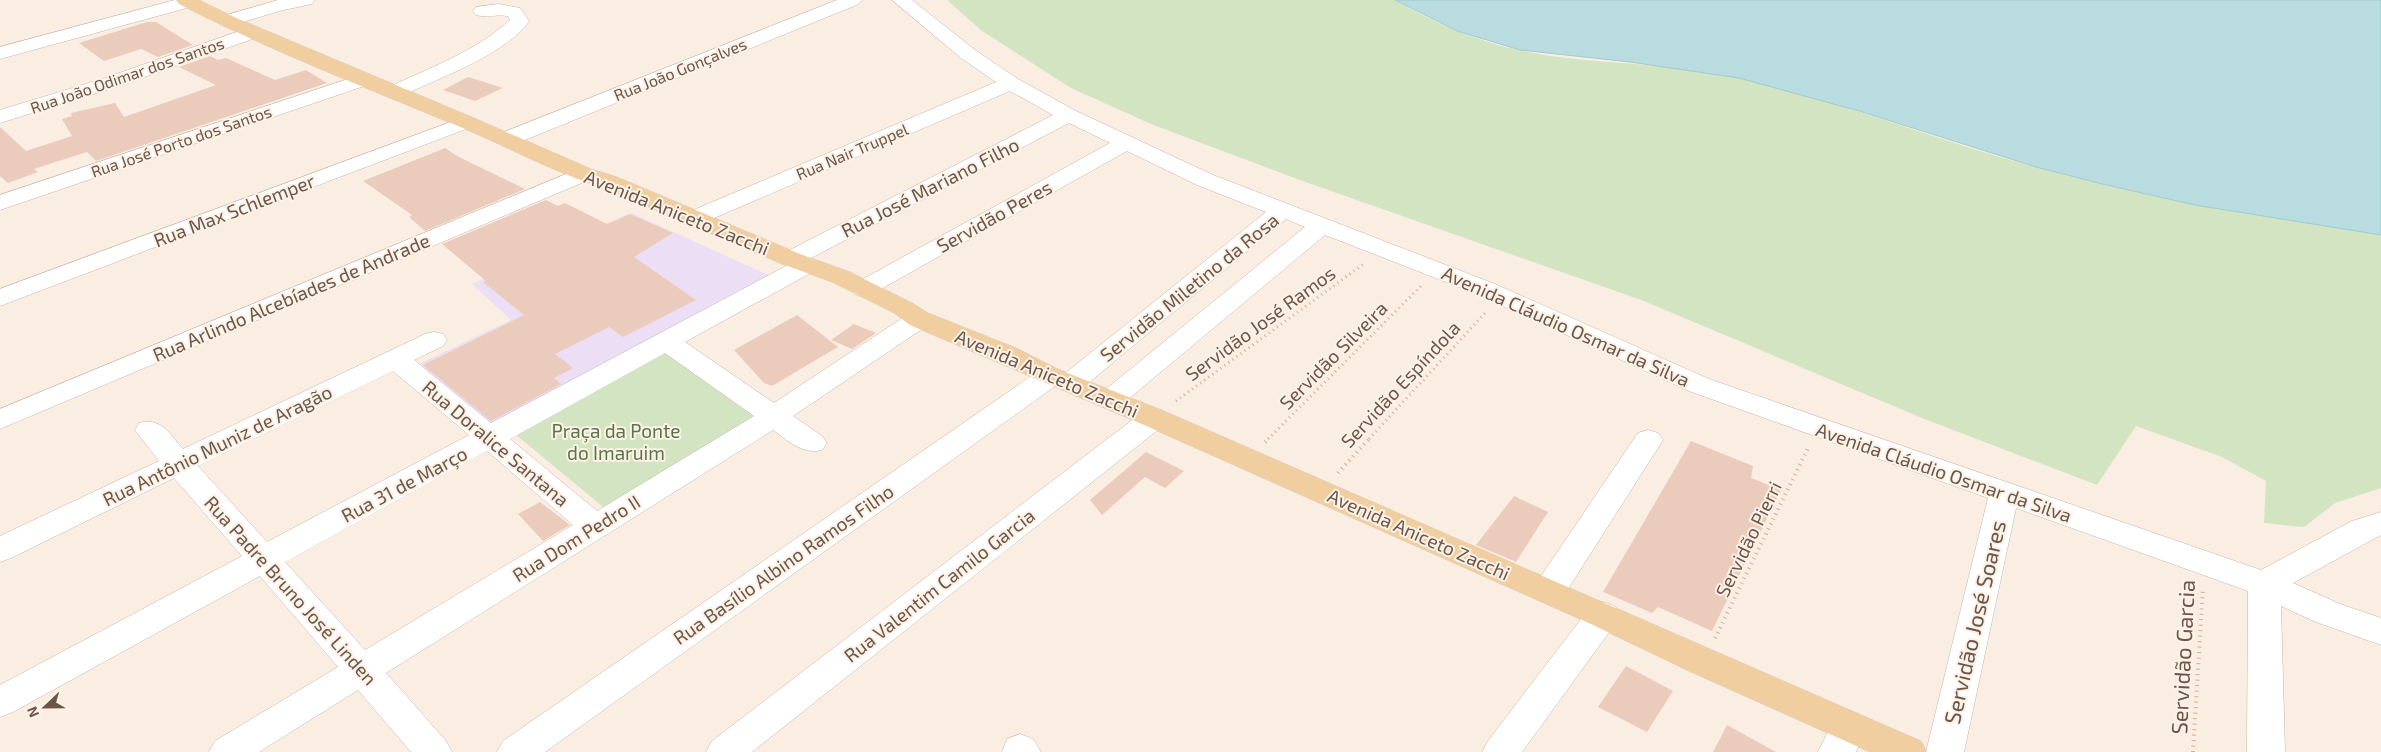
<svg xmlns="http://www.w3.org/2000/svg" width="2381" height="752" font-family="'Exo 2',sans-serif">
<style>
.education{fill:#ebdef5}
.green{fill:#d2e4c2}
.water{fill:#b8dcdf;stroke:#a0cbd0}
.building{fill:#ebccbc}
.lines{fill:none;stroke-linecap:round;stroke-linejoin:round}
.minor-casing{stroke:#c8b5aa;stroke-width:1}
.major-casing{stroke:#d6cfcd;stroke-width:1}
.path-far1{stroke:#cfafa0;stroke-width:3;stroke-dasharray:1 4;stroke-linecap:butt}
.path{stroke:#cfafa0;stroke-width:4;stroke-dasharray:1 4.5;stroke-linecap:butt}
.minor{fill:#fff;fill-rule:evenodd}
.major{fill:#f1cea0;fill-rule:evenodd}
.labels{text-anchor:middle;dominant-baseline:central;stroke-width:4;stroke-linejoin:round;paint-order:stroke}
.far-street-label{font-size:16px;fill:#6d554b;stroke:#fcf2e6}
.street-label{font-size:19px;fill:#6d554b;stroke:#fcf2e6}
.park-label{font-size:19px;fill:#587748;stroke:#fcf2e6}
.near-street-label{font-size:22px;fill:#6d554b;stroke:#fcf2e6}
</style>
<rect width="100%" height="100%" fill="#f9eee1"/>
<polygon class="education" points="631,213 773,277 490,428 415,366 511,320 472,284"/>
<g class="green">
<path d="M947 0H1395C1433 23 1475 40 1518 50 1591 66 1668 61 1741 78 1841 102 1936 140 2035 167 2149 199 2265 216 2381 235V488L2335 503 2304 527 2264 523 2266 481 2222 457 2136 426 2097 485 1922 418 1644 301 1297 179 1151 124 1071 88 982 31Z"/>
<polygon points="665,352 760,417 607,510 515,434"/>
</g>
<polygon class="water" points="1395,0 2381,0 2381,235 2195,205 2098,183 2036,167 1859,111 1739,78 1630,62 1520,50 1457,31"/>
<g class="building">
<polygon points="147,22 156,22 193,45 158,57 141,49 104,61 79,43"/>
<polygon points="210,56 218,60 226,58 275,80 306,70 327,83 96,161 87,152 34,169 38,172 8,183 0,176 0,127 26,151 72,136 62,119 72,116 71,113 115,103 124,117 216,85 179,67"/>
<polygon points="468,77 503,88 475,101 443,90"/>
<polygon points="445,148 459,157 525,189 425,231 409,217 412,215 363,181"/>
<polygon points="546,200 558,206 565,203 607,224 630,214 673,233 634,257 696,300 623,337 609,327 555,354 573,368 554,378 561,384 491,421 423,365 524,315 483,282 486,281 442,244"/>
<polygon points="797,315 838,347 772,386 764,383 734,350"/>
<polygon points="854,324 876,333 852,349 831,340"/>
<polygon points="1691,441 1753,466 1751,478 1781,490 1712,631 1658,607 1652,613 1603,592"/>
<polygon points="1146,452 1184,471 1165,488 1145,477 1102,515 1090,500"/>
<polygon points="1514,496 1548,512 1516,562 1476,545"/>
<polygon points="540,502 570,525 543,541 518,514"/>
<polygon points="1626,666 1673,691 1647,732 1598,707"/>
<polygon points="1727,725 1776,752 1713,752"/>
</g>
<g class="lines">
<defs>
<g id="minor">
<polygon points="175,0 196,0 197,2 194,6 0,59 0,47"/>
<polygon points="278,0 315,0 312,4 279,11 227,27 220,25 218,21 220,17"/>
<polygon points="837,0 862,0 859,4 515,144 507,145 499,144 496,139 499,134"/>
<path d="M892 0H912L975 50 1018 79 1076 111 1213 175 1495 284 1709 379 2261 570 2352 521 2381 512V535L2293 583 2340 604 2381 618V645L2316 622 2281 606 2285 752H2247L2248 591 2016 508 1964 752H1926L1988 498 1689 391 1477 294 1325 235 1120 406 1110 409 1100 406 1096 400 1100 394 1305 227 1286 219 1081 389 1071 392 1061 389 1058 384 545 752H497L503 741 1040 370 1050 367 1060 370 1063 375 1266 212 1197 185 1127 151 872 294 863 297 854 294 850 289 854 284 1110 143 1069 123 811 258 816 260 819 265 816 270 685 342 774 403 910 313 919 311 928 313 932 319 928 325 793 416 822 436 827 443 822 450C802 455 789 441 773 430L386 673 446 741 452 752H411L358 690 259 752H209L215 741 338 667 260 576 13 712 0 717V685L242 556 174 478 11 558 0 562V536L159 461 135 430 139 423C162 417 169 434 183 449L425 334 434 332 443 334 447 340 443 346 414 360 491 423 788 265 782 264 779 259 782 254 1053 115 1010 91 700 224 692 226 684 224 680 219 684 214 996 82 961 58ZM665 353 754 416 597 511 510 439ZM393 371 469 435 267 542 198 466ZM487 451 573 525 365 650 285 562Z"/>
<path d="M499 4 520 8 529 21C507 54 437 79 401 96L394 98 387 96 384 92 387 88C429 68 475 52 510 20L508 16C497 14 486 18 476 15L473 11 476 7Z"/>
<polygon points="254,26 261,28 263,32 261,36 119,86 0,123 0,110 105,78"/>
<polygon points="363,74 370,76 373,80 370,84 0,210 0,195"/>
<polygon points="467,116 474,118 477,122 474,126 0,306 0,289"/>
<polygon points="583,167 591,169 594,174 591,179 0,429 0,409"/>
<polygon points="1154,409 1164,411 1168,418 1164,425 752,752 706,752 712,741 1144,411"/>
<polygon points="1648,430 1658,433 1663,440 1561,600 1549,603 1537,600 1532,591 1537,582 1638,433"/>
<polygon points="1603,602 1615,606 1620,615 1615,624 1522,752 1482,752 1488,741 1591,606"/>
<polygon points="1849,711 1862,715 1867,726 1856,752 1818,752 1836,715"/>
<polygon points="1020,734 1033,739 1041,752 1002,752 1007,739"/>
</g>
<path id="major" d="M176 0H199L234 17 474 118 591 169 617 177 800 254 850 272 912 303 928 313 1016 348 1060 370 1164 411 1921 741 1927 752H1870L1691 672 1591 624 1144 425 910 325 894 313 832 282 782 264 601 187C551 171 506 146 458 126 364 87 269 50 179 4Z"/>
</defs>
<use href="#minor" class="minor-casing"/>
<use href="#major" class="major-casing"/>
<g class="path-far1">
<polyline points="1176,401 1365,263"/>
<polyline points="1268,439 1421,286"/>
<polyline points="1369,439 1486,312"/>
</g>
<g class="path">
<polyline points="1265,442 1269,438"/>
<polyline points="1338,473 1370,438"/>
<polyline points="1715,638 1809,446"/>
<polyline points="2193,752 2203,588"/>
</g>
<use href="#minor" class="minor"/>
<use href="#major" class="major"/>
</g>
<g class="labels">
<g class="far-street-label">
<text transform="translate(680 69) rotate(-22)">Rua João Gonçalves</text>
<text transform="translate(127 75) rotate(-19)">Rua João Odimar dos Santos</text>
<text transform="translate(181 141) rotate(-19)">Rua José Porto dos Santos</text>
<text transform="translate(852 151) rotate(-23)">Rua Nair Truppel</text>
</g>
<g class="street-label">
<text transform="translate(930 187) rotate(-27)">Rua José Mariano Filho</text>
<text transform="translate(234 210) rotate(-21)">Rua Max Schlemper</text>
<text transform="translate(677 212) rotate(22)">Avenida Aniceto Zacchi</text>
<text transform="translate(994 216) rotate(-29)">Servidão Peres</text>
<text transform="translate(1189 287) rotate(-39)">Servidão Miletino da Rosa</text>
<text transform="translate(291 297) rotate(-23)">Rua Arlindo Alcebíades de Andrade</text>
<text transform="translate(1260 323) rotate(-36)">Servidão José Ramos</text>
<text transform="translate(1566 326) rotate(24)">Avenida Cláudio Osmar da Silva</text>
<text transform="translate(1333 355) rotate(-45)">Servidão Silveira</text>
<text transform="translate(1047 373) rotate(23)">Avenida Aniceto Zacchi</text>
<text transform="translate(1400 384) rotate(-47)">Servidão Espíndola</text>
<text transform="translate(496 443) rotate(40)">Rua Doralice Santana</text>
<text transform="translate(217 445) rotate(-26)">Rua Antônio Muniz de Aragão</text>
<text transform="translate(1944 472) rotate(19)">Avenida Cláudio Osmar da Silva</text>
<text transform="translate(404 484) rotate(-28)">Rua 31 de Março</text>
<text transform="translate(1419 534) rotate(24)">Avenida Aniceto Zacchi</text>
<text transform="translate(576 538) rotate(-32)">Rua Dom Pedro II</text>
<text transform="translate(1748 539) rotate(-64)">Servidão Pierri</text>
<text transform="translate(783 564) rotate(-35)">Rua Basílio Albino Ramos Filho</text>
<text transform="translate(939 585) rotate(-38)">Rua Valentim Camilo Garcia</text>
<text transform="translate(291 590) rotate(48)">Rua Padre Bruno José Linden</text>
</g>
<g class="park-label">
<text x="616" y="430">Praça da Ponte<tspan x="616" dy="22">do Imaruim</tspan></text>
</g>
<g class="near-street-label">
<text transform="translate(1974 622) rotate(-77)">Servidão José Soares</text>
<text transform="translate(2182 657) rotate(-87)">Servidão Garcia</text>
</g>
</g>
<g transform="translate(45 707) rotate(248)" stroke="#fcf2e6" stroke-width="4" paint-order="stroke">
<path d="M0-4L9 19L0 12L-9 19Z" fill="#6d554b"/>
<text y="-8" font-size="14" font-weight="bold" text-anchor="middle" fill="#6d554b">N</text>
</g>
</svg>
